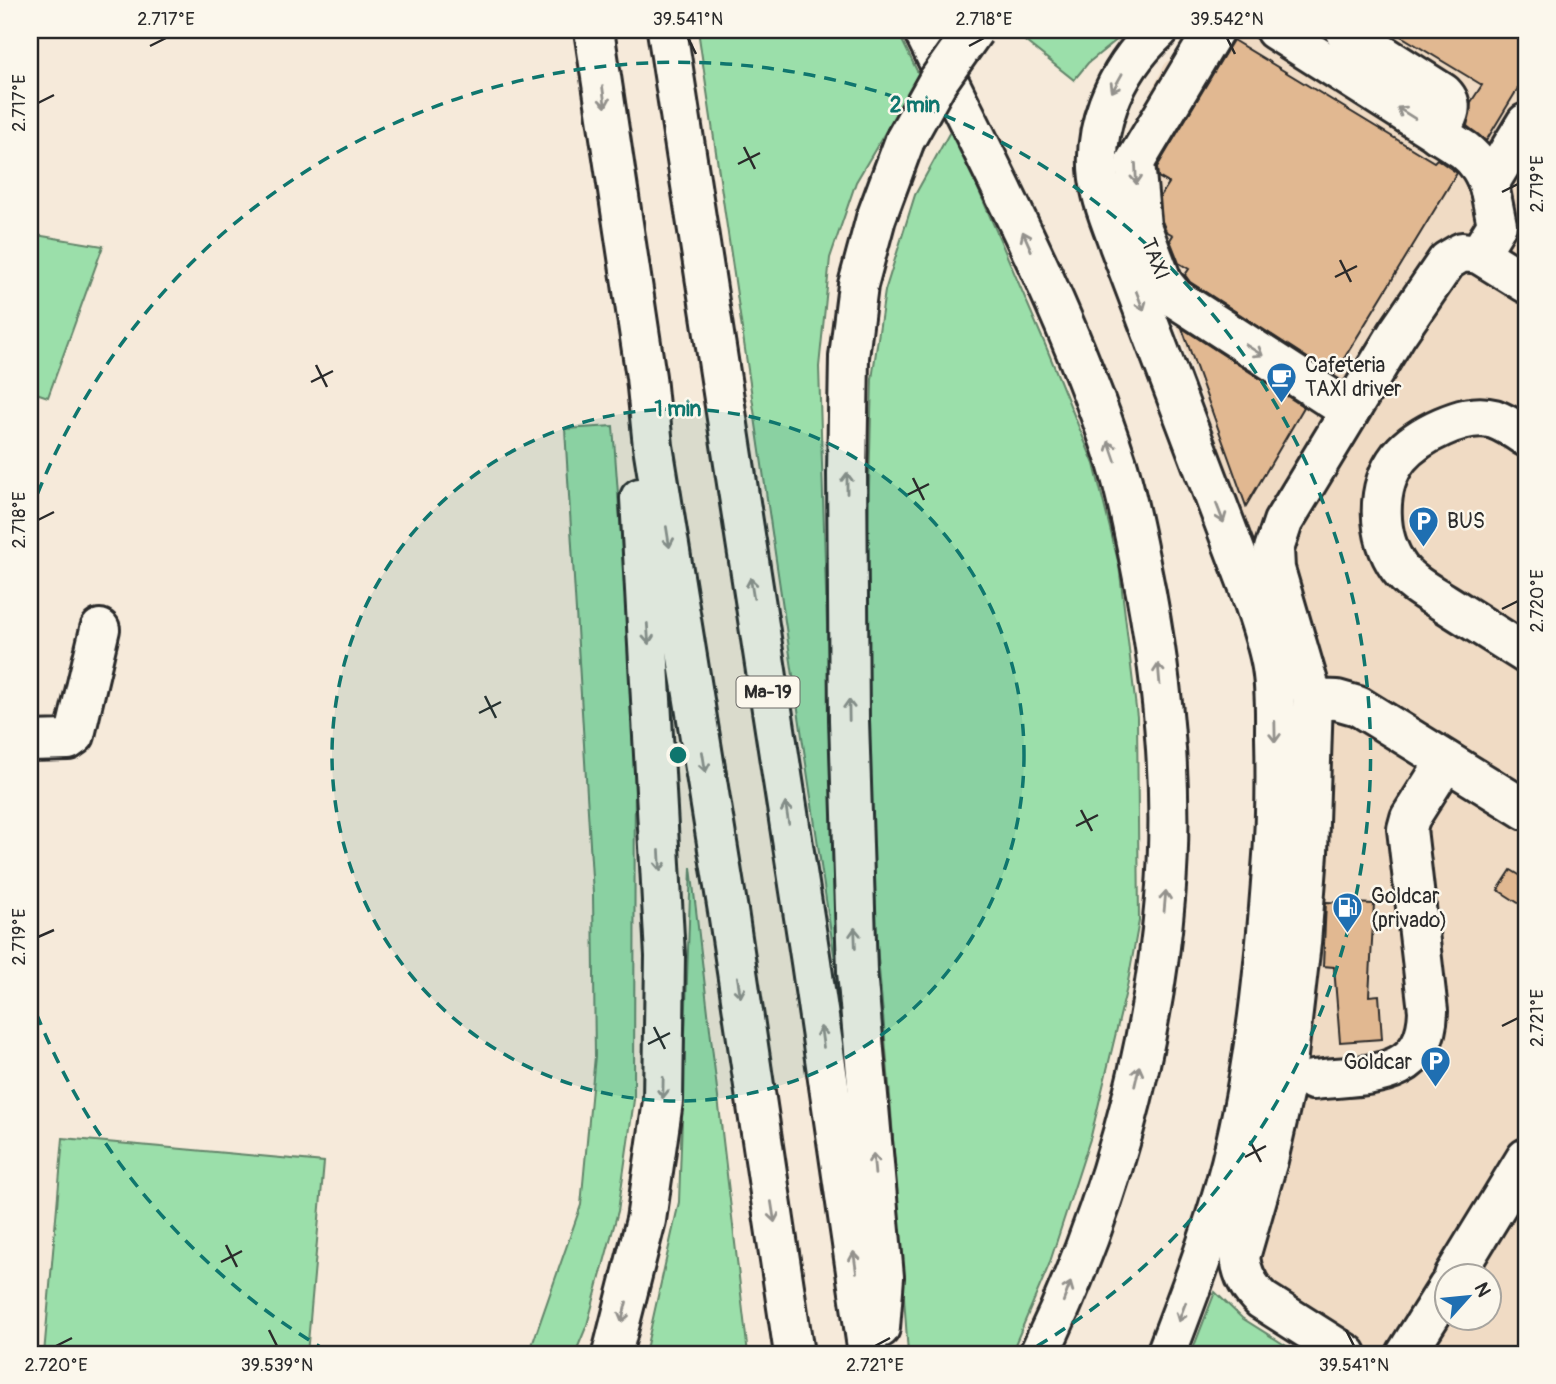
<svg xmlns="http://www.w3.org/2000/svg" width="1556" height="1384" font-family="Pangolin,sans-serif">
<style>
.built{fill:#f0dbc4;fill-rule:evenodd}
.green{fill:#9bdfaa;stroke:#63856a;stroke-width:2}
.building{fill:#e1b891;stroke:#2b2b2b;stroke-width:2}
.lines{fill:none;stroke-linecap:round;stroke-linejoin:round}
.minor-casing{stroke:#2b2b2b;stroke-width:44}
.highway-casing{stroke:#2b2b2b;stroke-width:44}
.minor{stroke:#fbf7ec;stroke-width:38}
.highway{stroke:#fbf7ec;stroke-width:38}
.highway-bridge-casing{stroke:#2b2b2b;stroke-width:44;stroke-linecap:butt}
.highway-bridge{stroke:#fbf7ec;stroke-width:38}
.oneway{stroke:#93918c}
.ticks{fill:none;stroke:#2b2b2b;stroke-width:2.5}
.ring{fill:none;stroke:#0f766e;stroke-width:3.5;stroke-dasharray:12 9}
.labels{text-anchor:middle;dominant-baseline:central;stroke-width:5;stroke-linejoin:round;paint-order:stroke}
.shield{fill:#fbf7ec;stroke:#696865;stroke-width:2}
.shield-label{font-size:19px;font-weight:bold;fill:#2b2b2b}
.street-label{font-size:21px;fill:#2b2b2b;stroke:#fbf7ec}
.poi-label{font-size:21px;fill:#2b2b2b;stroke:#fbf7ec;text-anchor:start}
.centre{fill:#0f766e;stroke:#fbf7ec;stroke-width:3.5}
.ring-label{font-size:21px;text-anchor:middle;font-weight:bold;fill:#0f766e;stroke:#fbf7ec;stroke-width:5;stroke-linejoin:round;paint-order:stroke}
.neatline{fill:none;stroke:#2b2b2b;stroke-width:2.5}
.ticks-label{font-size:18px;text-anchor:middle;fill:#2b2b2b}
</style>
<rect width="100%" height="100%" fill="#f6eada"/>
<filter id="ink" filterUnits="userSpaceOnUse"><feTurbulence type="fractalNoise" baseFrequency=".0143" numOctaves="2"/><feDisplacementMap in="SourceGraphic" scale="14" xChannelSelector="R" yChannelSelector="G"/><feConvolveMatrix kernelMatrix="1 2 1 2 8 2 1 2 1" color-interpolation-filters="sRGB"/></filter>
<g filter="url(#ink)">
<path class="built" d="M1203 30H1526V1354H1311V1319L1231 1261 1306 699 1170 306 1125 143 1165 64ZM1448 1276H1490V1318H1448Z"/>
<g class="green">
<polygon points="698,30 897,30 919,75 856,182 830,258 819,367 838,981"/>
<polygon points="1011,30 1129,30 1088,63 1074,80"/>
<polygon points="952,128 1047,349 1094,464 1119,565 1137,717 1139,921 1127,987 1091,1136 1049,1265 1011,1354 908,1354 890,1096 867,830 866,598 872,379 885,291 915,195"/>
<polygon points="30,234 103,246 48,397 30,391"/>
<polygon points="613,426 635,724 634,1100 618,1211 587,1325 575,1354 529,1354 581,1205 595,1056 593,894 565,429"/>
<polygon points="691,867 748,1354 645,1354 679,1202"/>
<polygon points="63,1138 324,1162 307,1354 44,1354"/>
<polygon points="1215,1292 1242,1318 1299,1354 1191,1354"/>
</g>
<g class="building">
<polygon points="1391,30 1526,30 1526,75 1486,141 1467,126 1471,102 1482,85"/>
<polygon points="1233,40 1434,162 1437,159 1457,173 1334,375 1190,282 1185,275 1189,269 1179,263 1170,240 1173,235 1166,231 1162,221 1160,197 1169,183 1158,177 1157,167"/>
<polygon points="1182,328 1304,407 1246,506"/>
<polygon points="1511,870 1526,879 1526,908 1498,890"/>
<polygon points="1326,902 1374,904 1369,996 1379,995 1382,1039 1340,1042 1334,967 1323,966"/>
</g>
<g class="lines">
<defs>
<g id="minor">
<path d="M1159 30C1115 70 1087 134 1102 194 1106 212 1114 229 1119 245L1248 585C1256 610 1266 636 1271 662 1276 686 1275 711 1275 736 1276 780 1276 824 1272 869 1265 967 1255 1067 1231 1163 1214 1229 1190 1291 1166 1354"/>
<polyline points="1214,30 1135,162 1141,226 1163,283 1175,298 1350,411"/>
<path d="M1275 30 1464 150C1478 161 1485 173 1490 190"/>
<path d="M1344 30 1443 93C1457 107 1446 119 1438 134"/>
<polyline points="1479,254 1497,225 1490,190 1492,179 1526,123"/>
<polyline points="1526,283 1479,254 1462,252 1447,261 1397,334 1283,522 1274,549 1275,569 1313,699 1337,700 1358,706 1526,810"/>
<path d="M1526 437C1516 430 1505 423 1494 419 1476 414 1458 420 1442 427 1426 434 1410 444 1399 457 1375 488 1377 537 1399 568 1410 583 1429 593 1445 603 1472 620 1499 637 1526 654"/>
<path d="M1313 699 1308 853 1301 943 1284 1090 1268 1160 1240 1257C1242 1275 1249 1288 1262 1300L1347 1354"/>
<polyline points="30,741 68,740 75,735 100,629"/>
<path d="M1313 1080C1366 1074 1426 1081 1428 1011L1407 829 1410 818 1446 761"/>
<polyline points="1454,1276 1526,1158"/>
<polyline points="1406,1354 1448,1287"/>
</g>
<g id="highway">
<polyline points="594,30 646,377 653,446 728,911 794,1354"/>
<polyline points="667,30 811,962 868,1354"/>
<path d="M923 30C993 172 1068 312 1117 463 1130 506 1137 549 1146 593 1164 691 1174 799 1165 899 1152 1056 1108 1212 1039 1354"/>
<polyline points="880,1328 884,1277 857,971 849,720 847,474 849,357 858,285 876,218 905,140"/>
<polyline points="612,1354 646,1220 663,1101 665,956 640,498"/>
</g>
</defs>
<use href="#minor" class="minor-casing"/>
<use href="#highway" class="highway-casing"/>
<use href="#minor" class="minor"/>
<use href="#highway" class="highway"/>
<defs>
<polyline id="highway-bridge" points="905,140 938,81 974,30"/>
</defs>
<use href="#highway-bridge" class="highway-bridge-casing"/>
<use href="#highway-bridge" class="highway-bridge"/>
</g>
<defs><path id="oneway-shaft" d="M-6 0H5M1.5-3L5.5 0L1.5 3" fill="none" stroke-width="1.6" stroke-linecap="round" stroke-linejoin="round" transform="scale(1.75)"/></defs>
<g class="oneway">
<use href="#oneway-shaft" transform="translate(1117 83) rotate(119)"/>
<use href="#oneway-shaft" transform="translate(604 97) rotate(82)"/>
<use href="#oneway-shaft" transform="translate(1406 113) rotate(-148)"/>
<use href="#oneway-shaft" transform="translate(1136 174) rotate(87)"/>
<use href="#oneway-shaft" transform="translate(1027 241) rotate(-114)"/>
<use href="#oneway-shaft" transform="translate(1140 301) rotate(69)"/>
<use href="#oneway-shaft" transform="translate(1254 350) rotate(32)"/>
<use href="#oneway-shaft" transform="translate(1112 451) rotate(-109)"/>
<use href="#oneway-shaft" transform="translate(847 483) rotate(-90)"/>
<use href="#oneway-shaft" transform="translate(1220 513) rotate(69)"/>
<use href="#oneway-shaft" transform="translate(668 537) rotate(81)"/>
<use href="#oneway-shaft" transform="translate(752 588) rotate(-99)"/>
<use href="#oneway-shaft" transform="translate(648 634) rotate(86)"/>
<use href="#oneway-shaft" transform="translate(1159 674) rotate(-95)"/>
<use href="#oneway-shaft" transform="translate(849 710) rotate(-91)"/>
<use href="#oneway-shaft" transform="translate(1275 732) rotate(89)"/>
<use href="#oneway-shaft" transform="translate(704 762) rotate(81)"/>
<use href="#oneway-shaft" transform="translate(787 813) rotate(-99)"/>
<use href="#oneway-shaft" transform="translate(660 861) rotate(87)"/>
<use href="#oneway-shaft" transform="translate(1165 901) rotate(-85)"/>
<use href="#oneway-shaft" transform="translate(855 938) rotate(-92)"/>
<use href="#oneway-shaft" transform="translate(739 987) rotate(81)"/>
<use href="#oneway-shaft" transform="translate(822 1037) rotate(-98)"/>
<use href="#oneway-shaft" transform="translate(1137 1076) rotate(-77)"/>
<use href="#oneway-shaft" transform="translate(663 1088) rotate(91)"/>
<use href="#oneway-shaft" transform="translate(874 1164) rotate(-95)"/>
<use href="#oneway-shaft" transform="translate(773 1212) rotate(81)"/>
<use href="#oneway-shaft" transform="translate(855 1262) rotate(-98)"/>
<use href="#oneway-shaft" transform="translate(1067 1292) rotate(-69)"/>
<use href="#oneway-shaft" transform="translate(624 1312) rotate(104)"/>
<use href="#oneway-shaft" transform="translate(1182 1312) rotate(111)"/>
</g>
</g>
<path class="ticks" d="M688 38 696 54M1227 38 1235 54M150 46 166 38M969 46 984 38M38 103 54 95M744 147 755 169M738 164 760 153M1502 192 1518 184M1340 260 1351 282M1335 277 1357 266M316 365 327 387M311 382 333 371M913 478 924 500M907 495 929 484M38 520 54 512M1502 609 1518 601M485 696 496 718M479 713 501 702M1081 810 1092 831M1076 826 1098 815M38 937 54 930M1502 1026 1518 1018M654 1027 665 1049M648 1044 670 1033M1250 1141 1261 1162M1245 1157 1266 1146M226 1245 237 1267M221 1262 242 1251M269 1330 277 1346M1346 1330 1354 1346M56 1346 72 1338M875 1346 890 1338"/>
<circle cx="678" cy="755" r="346" fill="#0f766e" fill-opacity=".12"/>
<g class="ring">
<circle cx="678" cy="755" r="346"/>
<path d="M327 1351A692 692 0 0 1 30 997M30 513A692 692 0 1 1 1029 1351"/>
</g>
<defs>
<symbol id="cafe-pin" viewBox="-11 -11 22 30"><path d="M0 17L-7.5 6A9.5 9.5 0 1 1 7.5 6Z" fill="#1f6fb2" stroke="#fbf7ec"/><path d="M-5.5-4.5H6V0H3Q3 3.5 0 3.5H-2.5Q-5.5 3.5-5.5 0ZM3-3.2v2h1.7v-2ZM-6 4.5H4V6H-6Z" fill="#fff"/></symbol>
<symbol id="parking-pin" viewBox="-11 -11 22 30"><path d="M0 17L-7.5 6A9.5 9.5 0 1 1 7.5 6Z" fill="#1f6fb2" stroke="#fbf7ec"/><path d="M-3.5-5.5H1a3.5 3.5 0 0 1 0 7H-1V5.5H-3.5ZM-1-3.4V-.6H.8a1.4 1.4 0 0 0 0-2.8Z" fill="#fff"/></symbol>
<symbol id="fuel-pin" viewBox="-11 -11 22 30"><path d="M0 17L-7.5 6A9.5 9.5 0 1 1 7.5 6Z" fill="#1f6fb2" stroke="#fbf7ec"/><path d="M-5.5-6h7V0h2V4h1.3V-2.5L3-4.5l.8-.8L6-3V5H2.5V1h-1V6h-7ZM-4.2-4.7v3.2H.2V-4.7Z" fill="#fff"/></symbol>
</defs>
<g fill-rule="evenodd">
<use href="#cafe-pin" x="1264" y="360" width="35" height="47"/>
<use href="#parking-pin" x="1406" y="504" width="35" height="47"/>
<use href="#fuel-pin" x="1330" y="890" width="35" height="47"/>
<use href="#parking-pin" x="1418" y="1044" width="35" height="47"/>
</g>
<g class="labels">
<rect class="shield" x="736.5" y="676.5" width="63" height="31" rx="5"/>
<g class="shield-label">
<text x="768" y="692">Ma-19</text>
</g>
<g class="street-label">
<text transform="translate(1155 259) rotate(68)">TAXI</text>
</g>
<g class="poi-label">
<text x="1305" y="365">Cafeteria<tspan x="1305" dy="24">TAXI driver</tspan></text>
<text x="1447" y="521">BUS</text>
<text x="1371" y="896">Goldcar<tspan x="1371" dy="24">(privado)</tspan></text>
<text x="1412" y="1062" text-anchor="end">Goldcar</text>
</g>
</g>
<circle cx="678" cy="755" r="10" class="centre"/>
<g class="ring-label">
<text x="915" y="112">2 min</text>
<text x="678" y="416">1 min</text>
</g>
<rect width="1556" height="1384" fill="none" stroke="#fbf7ec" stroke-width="77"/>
<g transform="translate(1468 1297) rotate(63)"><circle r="33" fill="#fbf7ec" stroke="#a8a59f" stroke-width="2"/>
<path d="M0-5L12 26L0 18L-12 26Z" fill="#1f6fb2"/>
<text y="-10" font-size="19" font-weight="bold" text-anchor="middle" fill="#2b2b2b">N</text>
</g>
<rect x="38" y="38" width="1480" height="1308" class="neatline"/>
<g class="ticks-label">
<text x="166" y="25">2.717°E</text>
<text x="688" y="25">39.541°N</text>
<text x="984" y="25">2.718°E</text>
<text x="1227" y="25">39.542°N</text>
<text transform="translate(19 103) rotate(-90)" y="6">2.717°E</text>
<text transform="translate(1537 184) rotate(-90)" y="6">2.719°E</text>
<text transform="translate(19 520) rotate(-90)" y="6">2.718°E</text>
<text transform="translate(1537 601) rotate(-90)" y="6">2.720°E</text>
<text transform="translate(19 937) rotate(-90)" y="6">2.719°E</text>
<text transform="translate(1537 1018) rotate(-90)" y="6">2.721°E</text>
<text x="56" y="1371">2.720°E</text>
<text x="277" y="1371">39.539°N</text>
<text x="875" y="1371">2.721°E</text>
<text x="1354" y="1371">39.541°N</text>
</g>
</svg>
